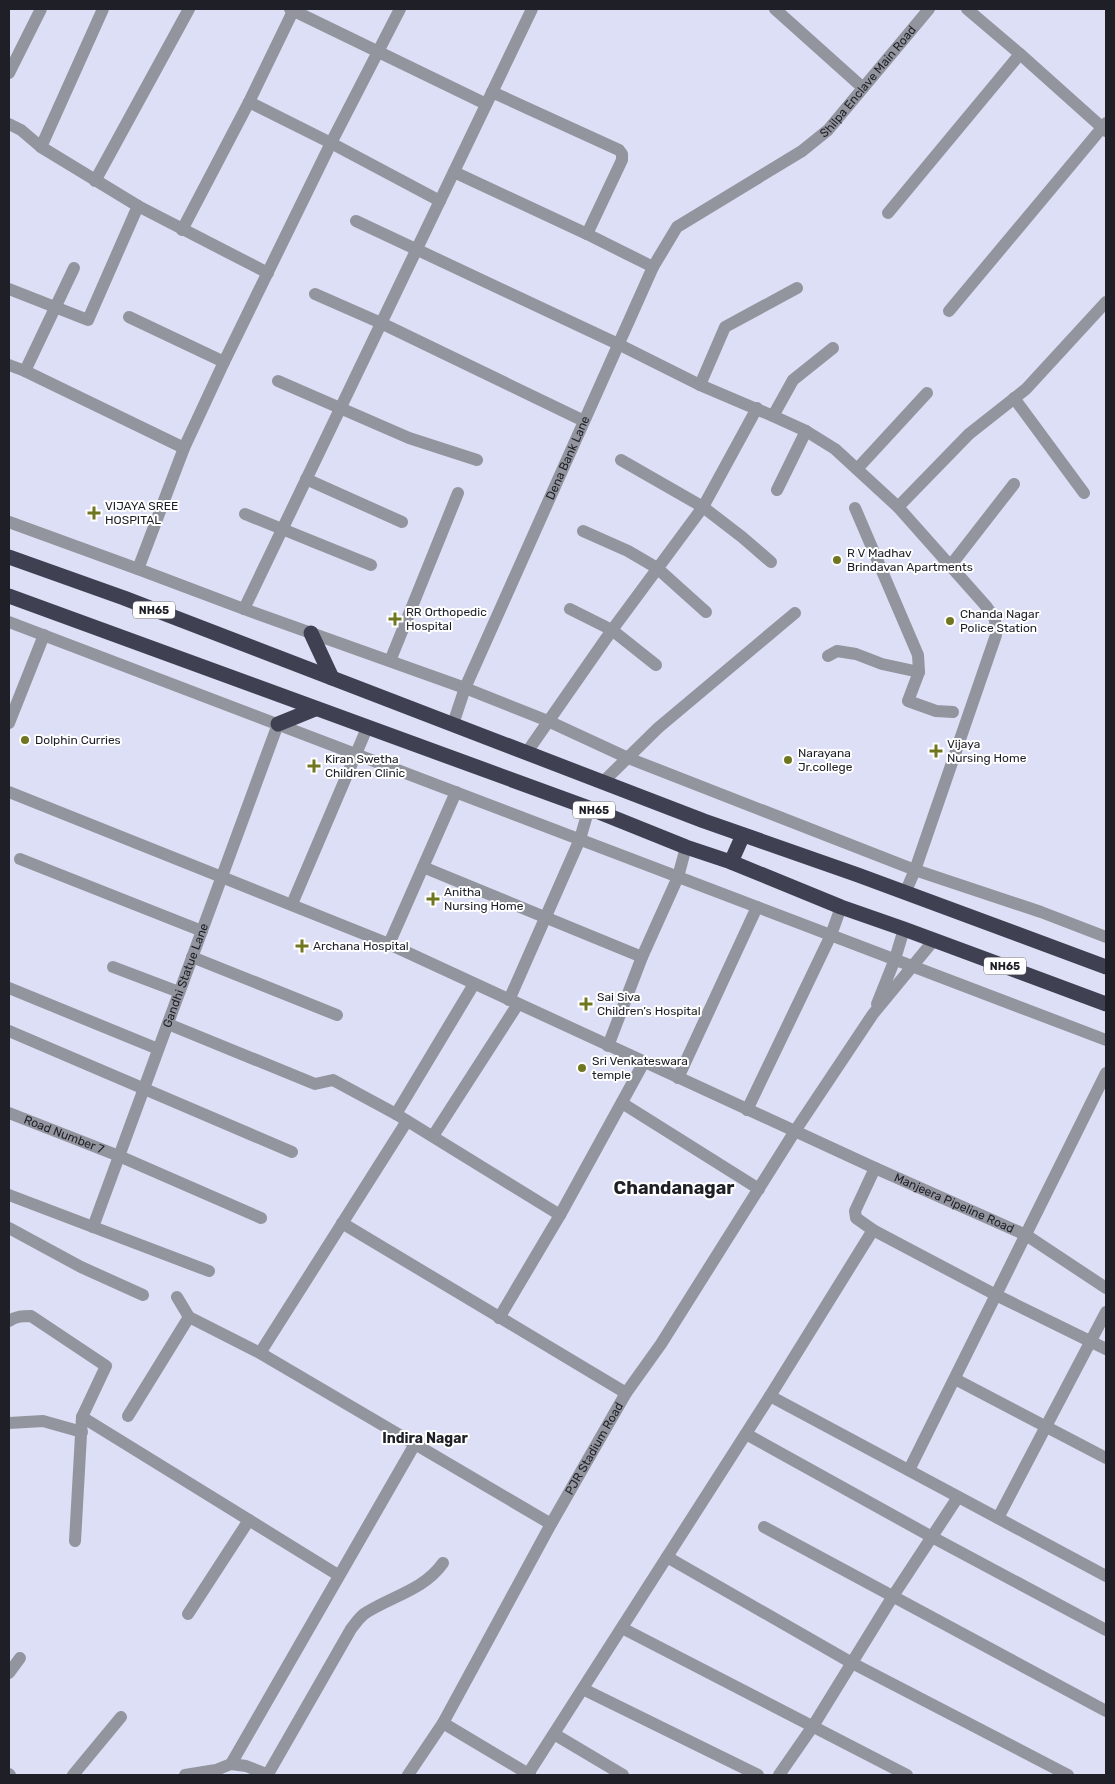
<svg xmlns="http://www.w3.org/2000/svg" width="1115" height="1784" font-family="Rubik,sans-serif">
<style>
.lines{fill:none;stroke-linecap:round;stroke-linejoin:round}
.minor{stroke:#93959e;stroke-width:12}
.highway{stroke:#3f4153;stroke-width:15}
.poi-dot{fill:#6f761f;stroke:#fff;stroke-width:2}
.labels{text-anchor:middle;dominant-baseline:central;stroke-width:4;stroke-linejoin:round;paint-order:stroke}
.shield{fill:#fff;stroke:#626268;stroke-width:1}
.shield-label{font-size:11px;font-weight:bold;fill:#1e1f27}
.street-label{font-size:12px;fill:#1e1f27;stroke:#fff}
.poi-label{font-size:12px;fill:#1e1f27;stroke:#fff;text-anchor:start}
.neighbourhood-label{font-size:14px;font-weight:bold;fill:#1e1f27;stroke:#fff}
.district-label{font-size:18px;font-weight:bold;fill:#1e1f27;stroke:#fff}
</style>
<rect width="100%" height="100%" fill="#dcdff5"/>
<g class="lines">
<g class="minor">
<polyline points="290,9 486,104"/>
<polyline points="775,9 862,87"/>
<polyline points="967,9 1020,54 1106,131"/>
<polyline points="9,73 41,9"/>
<polyline points="492,92 619,150 622,154 622,160 587,234"/>
<polyline points="249,102 331,143 440,201"/>
<polyline points="9,124 21,130 41,147 138,206 268,273"/>
<polyline points="41,147 103,9"/>
<polyline points="454,172 587,234 653,267"/>
<polyline points="95,181 189,9"/>
<polyline points="888,213 1020,54"/>
<polyline points="356,221 618,344 700,385 773,416 806,431 835,449 898,507 986,606 995,619 996,635 915,870 905,893"/>
<polyline points="182,230 249,102 294,9"/>
<polyline points="9,289 88,320 138,206"/>
<polyline points="315,294 381,323 584,421"/>
<polyline points="949,311 1106,123"/>
<polyline points="129,317 224,362"/>
<polyline points="9,365 25,371 184,448"/>
<polyline points="25,371 74,268"/>
<polyline points="278,381 409,438 477,460"/>
<polyline points="700,385 725,327 797,288"/>
<polyline points="1014,398 1084,493"/>
<polyline points="773,416 793,380 833,348"/>
<polyline points="621,460 703,507 742,537 771,562"/>
<polyline points="857,469 927,393"/>
<polyline points="306,479 402,522"/>
<polyline points="777,490 806,431"/>
<polyline points="898,507 969,434 1026,389 1106,302"/>
<polyline points="855,508 918,655 919,672 908,701 936,711 953,712"/>
<polyline points="245,514 371,565"/>
<polyline points="9,522 138,569 244,609 465,688 548,721 628,758 915,870 1041,912 1106,937"/>
<polyline points="583,531 628,551 657,568 706,612"/>
<polyline points="951,565 1014,484"/>
<polyline points="138,569 184,448 224,362 331,143 400,9"/>
<polyline points="244,609 532,9"/>
<polyline points="570,609 612,630 656,665"/>
<polyline points="9,622 1106,1040"/>
<polyline points="828,656 837,651 856,654 882,664 919,672"/>
<polyline points="390,661 458,493"/>
<polyline points="9,723 44,635"/>
<path id="s1" d="M453 724 465 688 653 267 677 227 802 151 828 130 929 9"/>
<polyline points="527,752 612,630 703,507 757,408"/>
<polyline points="604,781 658,728 795,613"/>
<path id="s2" d="M9 792 389 944 875 1168 1026 1235 1106 1288"/>
<polyline points="20,859 202,931"/>
<polyline points="423,867 642,957"/>
<polyline points="292,904 367,728"/>
<polyline points="389,944 456,792"/>
<polyline points="192,957 337,1015"/>
<polyline points="113,967 179,992"/>
<polyline points="9,988 158,1049"/>
<polyline points="509,1000 580,839 589,808"/>
<polyline points="877,1004 895,959 904,929"/>
<polyline points="168,1024 315,1084 333,1080 396,1114 560,1215"/>
<polyline points="9,1031 292,1152"/>
<polyline points="608,1046 642,957 678,877 686,847"/>
<polyline points="678,1078 757,907"/>
<polyline points="622,1103 759,1189"/>
<polyline points="747,1110 831,935 841,907"/>
<path id="s3" d="M9 1113 119 1156 261 1218"/>
<polyline points="396,1114 474,984"/>
<polyline points="433,1136 518,1004"/>
<polyline points="875,1168 855,1211 856,1218 873,1230 996,1295 1106,1349"/>
<polyline points="9,1195 209,1271"/>
<polyline points="342,1223 626,1393"/>
<path id="s4" d="M93 1227 278 724"/>
<polyline points="9,1228 81,1267 143,1295"/>
<polyline points="177,1297 189,1317 260,1353 551,1524"/>
<polyline points="499,1318 560,1215 644,1062"/>
<path d="M9 1321C16 1316 23 1316 31 1316L106 1366 82 1417 338 1575"/>
<polyline points="260,1353 407,1121"/>
<polyline points="955,1379 1106,1458"/>
<polyline points="770,1396 1106,1576"/>
<polyline points="128,1416 189,1317"/>
<polyline points="9,1423 43,1421 82,1432"/>
<polyline points="746,1434 932,1537 1106,1630"/>
<polyline points="909,1470 1106,1073"/>
<polyline points="998,1518 1106,1312"/>
<polyline points="764,1527 1106,1711"/>
<polyline points="75,1541 82,1417"/>
<polyline points="667,1557 852,1663 1068,1775"/>
<polyline points="188,1614 249,1520"/>
<polyline points="622,1628 907,1775"/>
<polyline points="9,1673 20,1658"/>
<polyline points="583,1689 758,1775"/>
<polyline points="443,1723 530,1775"/>
<polyline points="554,1734 623,1775"/>
<polyline points="231,1764 415,1444"/>
<polyline points="9,1774 10,1775"/>
<path d="M268 1774 351 1629C355 1624 359 1618 364 1614 391 1596 423 1591 443 1563"/>
<polyline points="528,1774 770,1396 873,1230"/>
<polyline points="73,1775 121,1717"/>
<polyline points="185,1775 216,1770 231,1764 246,1766 269,1775"/>
<path id="s5" d="M408 1775 443 1723 551 1524 626 1393 661 1344 795 1131 873 1014 934 940"/>
<polyline points="779,1775 813,1726 893,1596 958,1497"/>
</g>
<g class="highway">
<polyline points="9,557 124,598 704,821 858,875 1106,967"/>
<polyline points="9,596 589,808 686,847 731,862 841,907 904,929 1106,1004"/>
<polyline points="311,633 332,678"/>
<polyline points="278,724 315,709"/>
<polyline points="731,862 743,835"/>
</g>
</g>
<g class="poi-dot">
<path d="M91.5 505.5h5v5h5v5h-5v5h-5v-5h-5v-5h5z"/>
<circle cx="837" cy="560" r="5"/>
<path d="M392.5 611.5h5v5h5v5h-5v5h-5v-5h-5v-5h5z"/>
<circle cx="950" cy="621" r="5"/>
<circle cx="25" cy="740" r="5"/>
<path d="M933.5 743.5h5v5h5v5h-5v5h-5v-5h-5v-5h5z"/>
<circle cx="788" cy="760" r="5"/>
<path d="M311.5 758.5h5v5h5v5h-5v5h-5v-5h-5v-5h5z"/>
<path d="M430.5 891.5h5v5h5v5h-5v5h-5v-5h-5v-5h5z"/>
<path d="M299.5 938.5h5v5h5v5h-5v5h-5v-5h-5v-5h5z"/>
<path d="M583.5 996.5h5v5h5v5h-5v5h-5v-5h-5v-5h5z"/>
<circle cx="582" cy="1068" r="5"/>
</g>
<g class="labels">
<g class="shield">
<rect x="133" y="601.5" width="42" height="17" rx="4"/>
<rect x="573" y="801.5" width="42" height="17" rx="4"/>
<rect x="984" y="957.5" width="42" height="17" rx="4"/>
</g>
<g class="shield-label">
<text x="154" y="610">NH65</text>
<text x="594" y="810">NH65</text>
<text x="1005" y="966">NH65</text>
</g>
<g class="street-label">
<text stroke="none"><textPath href="#s1" startOffset="788">Shilpa Enclave Main Road</textPath></text>
<text stroke="none"><textPath href="#s1" startOffset="290">Dena Bank Lane</textPath></text>
<text stroke="none"><textPath href="#s4" startOffset="268">Gandhi Statue Lane</textPath></text>
<text stroke="none"><textPath href="#s3" startOffset="59">Road Number 7</textPath></text>
<text stroke="none"><textPath href="#s2" startOffset="1031">Manjeera Pipeline Road</textPath></text>
<text stroke="none"><textPath href="#s5" startOffset="376">PJR Stadium Road</textPath></text>
</g>
<g class="poi-label">
<text x="105" y="506">VIJAYA SREE<tspan x="105" dy="14">HOSPITAL</tspan></text>
<text x="847" y="553">R V Madhav<tspan x="847" dy="14">Brindavan Apartments</tspan></text>
<text x="406" y="612">RR Orthopedic<tspan x="406" dy="14">Hospital</tspan></text>
<text x="960" y="614">Chanda Nagar<tspan x="960" dy="14">Police Station</tspan></text>
<text x="35" y="740">Dolphin Curries</text>
<text x="947" y="744">Vijaya<tspan x="947" dy="14">Nursing Home</tspan></text>
<text x="798" y="753">Narayana<tspan x="798" dy="14">Jr.college</tspan></text>
<text x="325" y="759">Kiran Swetha<tspan x="325" dy="14">Children Clinic</tspan></text>
<text x="444" y="892">Anitha<tspan x="444" dy="14">Nursing Home</tspan></text>
<text x="313" y="946">Archana Hospital</text>
<text x="597" y="997">Sai Siva<tspan x="597" dy="14">Children’s Hospital</tspan></text>
<text x="592" y="1061">Sri Venkateswara<tspan x="592" dy="14">temple</tspan></text>
</g>
<g class="neighbourhood-label">
<text x="425" y="1438">Indira Nagar</text>
</g>
<g class="district-label">
<text x="674" y="1188">Chandanagar</text>
</g>
</g>
<rect width="1115" height="1784" fill="none" stroke="#1e1f27" stroke-width="20"/>
</svg>
